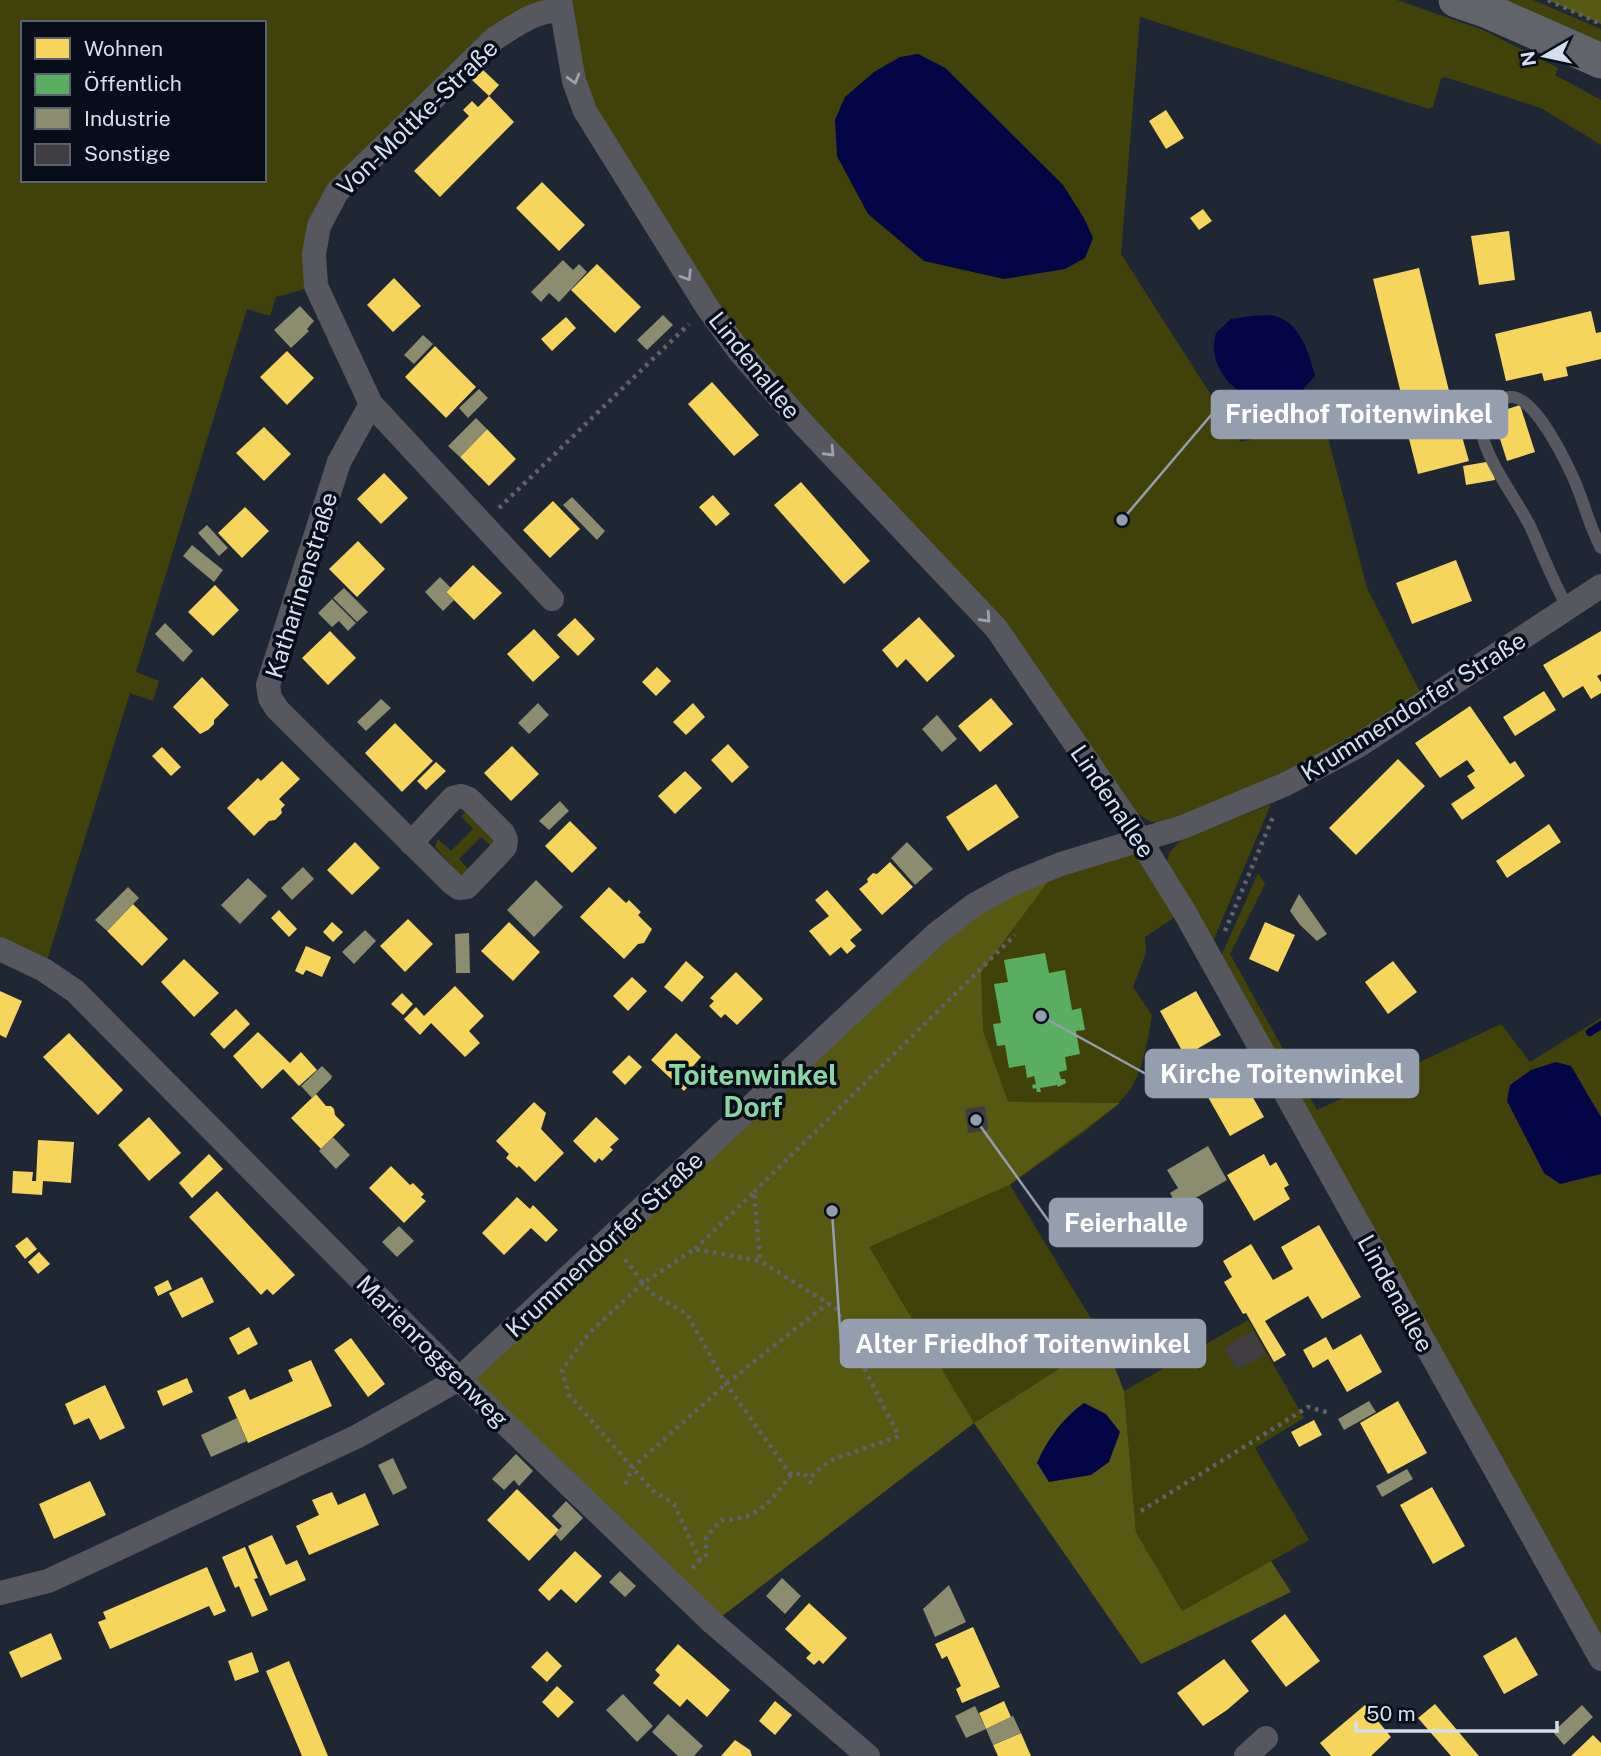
<svg xmlns="http://www.w3.org/2000/svg" width="1601" height="1756" font-family="'Public Sans',sans-serif">
<style>
.green{fill:#404209;fill-rule:evenodd}
.forest{fill:#575913}
.water{fill:#030546}
.homes{fill:#f6d55c}
.public{fill:#5aae61}
.industry{fill:#8c8c6e}
.lines{fill:none;stroke-linecap:round;stroke-linejoin:round}
.stream{stroke:#030546;stroke-width:8}
.building{fill:#403e42}
.path{stroke:#60626a;stroke-width:4.5;stroke-dasharray:3.5 5;stroke-linecap:butt}
.lane{stroke:#57585f;stroke-width:12}
.street{stroke:#57585f;stroke-width:24}
.secondary{stroke:#62646b;stroke-width:35}
.oneway{stroke:#9ca2ae}
.labels{text-anchor:middle;dominant-baseline:central;stroke-width:7;stroke-linejoin:round;paint-order:stroke}
.street-label{font-size:24px;fill:#d5deef;stroke:#080e19}
.quarter-label{font-size:28px;font-weight:bold;fill:#8bd4a4;stroke:#080e19}
.leader{fill:none;stroke:#959eae;stroke-width:2.5}
.callout-dot{fill:#959eae;stroke:#080e19;stroke-width:2.5}
.callout{fill:#959eae;stroke:#959eae;stroke-width:2.5}
.callout-label{font-size:26px;text-anchor:middle;font-weight:bold;fill:#fff}
</style>
<rect width="100%" height="100%" fill="#1f2735"/>
<g class="green">
<path d="M0 0H550L521 23 337 192 316 286 276 297 270 316 247 309 136 672 159 681 153 701 130 693 44 970 0 949ZM23 23H264V180H23Z"/>
<path d="M560 0H1397L1483 30 1558 68 1555 75 1601 100V145L1541 108 1445 77 1441 79 1433 107 1429 109 1140 17 1121 254 1241 442 1324 422 1367 588 1422 696 1301 769 1161 824 1149 821 1140 815 1127 819 996 628 803 424 585 111ZM918 54 946 68 1063 185Z"/>
<polygon points="1490,0 1533,0 1601,29 1601,48"/>
<polygon points="1271,804 1211,946 1167,863 1169,853 1181,840"/>
<polygon points="466,812 497,838 496,850 481,837 459,859 472,873 460,875 435,847 438,839 451,851 473,829 461,816"/>
<path d="M1141 841 1184 911 1145 937 1146 953 1133 987 1152 1015C1148 1038 1144 1063 1134 1083 1120 1112 1039 1163 1010 1185L1104 1340 974 1423 713 1623 974 905Z"/>
<polygon points="1258,873 1265,884 1230,954 1317,1110 1501,1024 1530,1062 1601,1018 1601,1644 1219,961"/>
<polygon points="1248,1320 1304,1418 1255,1448 1309,1540 1182,1611 1136,1532 1124,1391"/>
</g>
<g class="forest">
<polygon points="1548,0 1601,0 1601,24 1597,22"/>
<polygon points="1061,864 981,972 983,1031 1008,1102 1120,1103 1009,1185 869,1247 974,1423 1104,1340 1124,1391 1136,1532 1182,1611 1271,1561 1291,1592 1141,1664 974,1423 713,1623 459,1379 936,934"/>
</g>
<g class="water">
<polygon points="918,54 945,68 1063,185 1084,218 1093,238 1085,258 1065,269 1004,279 924,261 868,214 837,156 835,120 845,97 874,72 900,57"/>
<path d="M1252 316C1259 316 1269 314 1275 316 1301 323 1309 354 1315 376 1308 383 1300 395 1291 399 1259 413 1217 385 1214 350 1213 345 1215 338 1216 333L1231 319Z"/>
<polygon points="1556,1062 1571,1066 1601,1117 1601,1174 1560,1184 1544,1173 1507,1101 1510,1085 1531,1070"/>
<path d="M1084 1403 1106 1414 1120 1432 1109 1462 1091 1475 1049 1482 1037 1463C1047 1439 1064 1417 1084 1403Z"/>
</g>
<g class="homes">
<polygon points="482,69 499,85 489,96 472,80"/>
<polygon points="489,96 514,122 440,197 414,171 469,116 463,110 472,101 478,107"/>
<polygon points="1166,110 1184,138 1166,149 1149,121"/>
<polygon points="542,182 585,225 559,251 516,208"/>
<polygon points="1203,209 1212,221 1199,230 1190,218"/>
<polygon points="1509,231 1515,280 1479,285 1471,236"/>
<polygon points="597,264 641,307 615,333 571,290"/>
<polygon points="1419,268 1451,399 1405,410 1373,279"/>
<polygon points="394,278 421,306 393,332 367,305"/>
<polygon points="1591,311 1596,333 1601,332 1601,359 1566,367 1568,376 1544,381 1542,373 1506,381 1495,334"/>
<polygon points="566,317 576,328 552,351 541,339"/>
<polygon points="435,346 476,387 446,418 405,377"/>
<polygon points="287,351 314,378 287,405 260,377"/>
<polygon points="712,382 759,435 734,456 688,404"/>
<polygon points="1520,405 1535,452 1507,461 1492,414"/>
<polygon points="1459,426 1469,461 1418,474 1409,439"/>
<polygon points="264,427 291,454 264,481 236,453"/>
<polygon points="487,429 516,459 489,486 460,457"/>
<polygon points="1492,461 1495,480 1466,485 1463,466"/>
<polygon points="384,473 408,498 381,524 357,499"/>
<polygon points="801,482 870,561 844,584 774,505"/>
<polygon points="713,495 730,514 716,526 699,507"/>
<polygon points="553,501 580,529 550,558 523,530"/>
<polygon points="245,507 269,531 242,558 218,533"/>
<polygon points="358,541 385,569 357,597 329,569"/>
<polygon points="1456,560 1472,601 1412,624 1396,583"/>
<polygon points="473,565 502,593 474,620 446,592"/>
<polygon points="215,585 239,610 213,636 188,612"/>
<polygon points="919,617 955,656 927,682 906,659 897,668 882,650"/>
<polygon points="575,618 595,639 578,656 557,635"/>
<polygon points="534,629 560,657 533,682 507,654"/>
<polygon points="330,631 356,658 328,685 302,658"/>
<polygon points="1601,631 1601,674 1597,676 1601,682 1601,693 1591,699 1583,686 1563,698 1543,665"/>
<polygon points="657,667 671,681 656,696 642,682"/>
<polygon points="202,677 229,705 214,720 214,724 208,730 200,734 173,707"/>
<polygon points="1544,691 1556,710 1515,736 1503,717"/>
<polygon points="991,698 1013,724 980,752 958,726"/>
<polygon points="693,703 705,717 686,735 673,722"/>
<polygon points="1470,706 1510,764 1515,761 1525,776 1462,820 1451,804 1475,788 1467,776 1475,771 1467,760 1440,778 1415,743"/>
<polygon points="395,723 433,761 402,792 365,753"/>
<polygon points="728,744 749,767 732,783 711,760"/>
<polygon points="512,746 539,774 511,801 484,773"/>
<polygon points="162,747 181,767 171,776 152,756"/>
<polygon points="1398,759 1425,786 1356,855 1329,828"/>
<polygon points="282,761 300,779 279,799 285,805 281,809 282,813 275,820 269,821 254,836 227,808 258,778 261,781"/>
<polygon points="436,762 446,771 426,790 417,781"/>
<polygon points="685,771 702,788 675,814 658,796"/>
<polygon points="996,784 1019,817 968,851 946,817"/>
<polygon points="570,821 597,848 572,873 545,846"/>
<polygon points="1549,824 1561,842 1507,878 1496,861"/>
<polygon points="355,842 380,868 352,895 327,870"/>
<polygon points="890,862 913,887 882,915 859,889 868,882 867,879 873,873 877,874"/>
<polygon points="609,887 626,903 629,900 641,912 638,915 652,929 644,943 638,944 624,959 580,917"/>
<polygon points="827,890 862,930 850,940 856,946 847,954 841,947 830,956 809,931 829,916 815,900"/>
<polygon points="133,904 168,939 142,966 107,931"/>
<polygon points="279,910 297,929 289,937 271,918"/>
<polygon points="408,919 433,944 405,972 380,946"/>
<polygon points="332,922 343,932 333,942 323,932"/>
<polygon points="509,922 540,952 513,981 481,951"/>
<polygon points="1265,922 1295,935 1278,972 1249,959"/>
<polygon points="306,946 331,957 322,977 306,970 303,975 295,971"/>
<polygon points="184,959 219,993 194,1017 161,982"/>
<polygon points="686,961 704,977 682,1002 664,987"/>
<polygon points="1393,961 1417,992 1388,1014 1365,982"/>
<polygon points="736,972 763,999 737,1025 725,1014 721,1018 709,1006 714,1001 710,998"/>
<polygon points="632,977 647,991 628,1011 613,996"/>
<polygon points="455,986 484,1016 469,1031 480,1043 465,1057 431,1023 420,1035 404,1019 416,1007 424,1016"/>
<polygon points="0,991 22,1001 6,1038 0,1035"/>
<polygon points="1196,991 1221,1035 1185,1056 1160,1011"/>
<polygon points="402,993 413,1004 403,1015 391,1004"/>
<polygon points="236,1009 250,1024 224,1049 210,1034"/>
<polygon points="258,1032 290,1063 301,1052 317,1070 299,1086 283,1069 262,1089 233,1056"/>
<polygon points="69,1033 123,1090 98,1115 43,1057"/>
<polygon points="676,1033 701,1057 688,1072 695,1079 684,1091 651,1060"/>
<polygon points="629,1055 642,1067 625,1085 612,1072"/>
<polygon points="1234,1064 1264,1117 1230,1136 1200,1083"/>
<polygon points="316,1094 326,1106 331,1106 334,1109 335,1115 345,1125 321,1149 291,1118"/>
<polygon points="534,1102 546,1113 541,1129 564,1153 535,1182 519,1166 517,1168 506,1158 509,1154 496,1141"/>
<polygon points="149,1117 181,1153 149,1181 118,1145"/>
<polygon points="596,1117 619,1139 610,1147 613,1150 602,1161 599,1158 595,1163 573,1141"/>
<polygon points="38,1140 74,1142 71,1183 43,1181 42,1195 12,1193 13,1171 33,1172 32,1181 36,1181"/>
<polygon points="209,1154 223,1169 192,1198 179,1183"/>
<polygon points="1264,1154 1270,1166 1276,1162 1289,1185 1284,1188 1290,1199 1254,1221 1227,1175"/>
<polygon points="391,1166 410,1185 413,1183 424,1194 421,1197 426,1201 404,1223 369,1188"/>
<polygon points="217,1191 295,1275 273,1295 267,1289 261,1295 189,1217"/>
<polygon points="517,1197 530,1209 533,1205 558,1230 546,1242 531,1228 504,1255 482,1233"/>
<polygon points="1319,1225 1361,1297 1322,1319 1308,1296 1265,1321 1286,1355 1274,1362 1246,1313 1243,1314 1224,1282 1232,1277 1223,1261 1251,1244 1273,1280 1293,1269 1281,1247"/>
<polygon points="27,1237 37,1249 25,1259 15,1246"/>
<polygon points="39,1252 50,1264 38,1274 28,1262"/>
<polygon points="202,1277 214,1302 182,1318 169,1293"/>
<polygon points="168,1280 172,1289 158,1296 154,1287"/>
<polygon points="249,1327 258,1344 238,1355 229,1338"/>
<polygon points="1361,1334 1382,1372 1347,1392 1328,1359 1313,1368 1303,1350 1326,1337 1333,1350"/>
<polygon points="351,1338 385,1384 368,1397 334,1350"/>
<polygon points="311,1360 332,1406 248,1443 228,1397 245,1389 250,1400 293,1381 288,1370"/>
<polygon points="187,1378 193,1392 163,1406 157,1391"/>
<polygon points="105,1385 125,1428 100,1440 89,1418 74,1425 65,1404"/>
<polygon points="1398,1401 1427,1453 1388,1474 1360,1423"/>
<polygon points="1314,1420 1322,1435 1299,1447 1291,1432"/>
<polygon points="90,1481 106,1515 54,1539 39,1504"/>
<polygon points="1432,1487 1465,1546 1433,1564 1400,1505"/>
<polygon points="517,1489 559,1530 529,1561 487,1520"/>
<polygon points="332,1492 338,1505 365,1493 379,1525 309,1555 296,1526 319,1515 312,1500"/>
<polygon points="272,1535 286,1565 297,1560 306,1580 270,1596 248,1546"/>
<polygon points="245,1547 258,1578 254,1579 268,1610 252,1617 239,1586 235,1588 222,1557"/>
<polygon points="575,1551 602,1576 576,1603 561,1589 549,1601 538,1590"/>
<polygon points="207,1567 226,1611 214,1616 209,1606 110,1649 98,1622 106,1619 103,1612"/>
<polygon points="809,1603 847,1638 823,1664 819,1660 814,1665 806,1658 811,1653 785,1629"/>
<polygon points="1285,1614 1320,1661 1286,1687 1251,1641"/>
<polygon points="973,1627 1000,1687 962,1703 956,1689 961,1686 947,1656 942,1659 935,1644"/>
<polygon points="51,1633 62,1659 21,1678 9,1652"/>
<polygon points="1516,1637 1538,1675 1504,1694 1483,1656"/>
<polygon points="678,1644 730,1690 707,1717 687,1699 680,1707 653,1683 660,1675 655,1670"/>
<polygon points="547,1651 562,1666 547,1682 531,1667"/>
<polygon points="252,1652 259,1672 235,1681 228,1661"/>
<polygon points="1224,1659 1249,1691 1227,1710 1203,1726 1177,1693"/>
<polygon points="289,1661 328,1756 302,1756 266,1671"/>
<polygon points="557,1686 574,1702 558,1718 542,1702"/>
<polygon points="775,1701 792,1715 775,1735 759,1721"/>
<polygon points="1004,1701 1011,1717 986,1729 979,1713"/>
<polygon points="1435,1704 1479,1756 1451,1756 1418,1718"/>
<polygon points="1365,1705 1391,1737 1371,1756 1331,1756 1320,1743"/>
<polygon points="1021,1733 1031,1756 998,1756 993,1745"/>
<polygon points="1593,1735 1601,1743 1601,1756 1571,1756"/>
<polygon points="735,1740 750,1750 752,1756 721,1756"/>
</g>
<polygon class="public" points="1045,953 1049,973 1065,970 1072,1010 1081,1008 1085,1030 1076,1031 1080,1054 1065,1057 1067,1070 1059,1072 1061,1079 1065,1079 1066,1083 1058,1087 1057,1085 1040,1088 1041,1092 1037,1092 1036,1088 1033,1089 1032,1085 1036,1084 1034,1076 1027,1078 1025,1065 1009,1068 1005,1045 997,1046 993,1024 1001,1023 994,984 1008,982 1004,960"/>
<g class="industry">
<polygon points="563,260 573,270 579,264 587,272 559,302 549,293 541,302 531,292"/>
<polygon points="300,306 314,321 307,329 309,331 291,348 274,330"/>
<polygon points="663,315 673,325 647,350 637,340"/>
<polygon points="423,335 433,344 414,364 404,355"/>
<polygon points="479,389 488,398 468,418 459,408"/>
<polygon points="476,418 487,429 460,457 448,446"/>
<polygon points="572,497 605,531 597,540 563,505"/>
<polygon points="207,525 228,548 219,556 198,533"/>
<polygon points="192,545 223,570 214,582 183,556"/>
<polygon points="440,577 451,588 446,592 454,600 443,611 425,592"/>
<polygon points="344,588 368,612 357,622 333,598"/>
<polygon points="332,599 356,623 348,631 339,621 332,627 318,613"/>
<polygon points="165,623 193,651 183,662 155,634"/>
<polygon points="381,699 391,708 366,731 357,722"/>
<polygon points="538,703 549,715 529,734 518,723"/>
<polygon points="937,715 957,739 942,752 922,729"/>
<polygon points="560,801 569,811 549,830 539,821"/>
<polygon points="907,842 933,869 915,885 891,858"/>
<polygon points="303,867 314,879 292,900 281,888"/>
<polygon points="248,878 267,896 240,924 221,905"/>
<polygon points="536,880 563,907 534,937 507,910"/>
<polygon points="128,887 139,898 107,931 95,920"/>
<polygon points="1299,894 1327,934 1317,941 1300,925 1290,911"/>
<polygon points="365,930 376,941 354,964 342,952"/>
<polygon points="469,933 470,973 456,973 455,934"/>
<polygon points="322,1066 332,1076 331,1079 312,1098 301,1086"/>
<polygon points="333,1137 350,1155 336,1169 319,1151"/>
<polygon points="1208,1146 1227,1180 1178,1208 1170,1193 1178,1188 1167,1170"/>
<polygon points="399,1226 414,1241 397,1257 382,1242"/>
<polygon points="1369,1401 1376,1412 1344,1430 1338,1419"/>
<polygon points="237,1418 247,1441 211,1457 201,1435"/>
<polygon points="516,1454 533,1471 519,1486 514,1480 504,1490 492,1479"/>
<polygon points="393,1458 407,1488 393,1495 378,1465"/>
<polygon points="1407,1469 1413,1479 1382,1497 1376,1486"/>
<polygon points="566,1501 583,1518 561,1541 555,1534 562,1526 552,1516"/>
<polygon points="620,1571 636,1586 625,1597 609,1582"/>
<polygon points="782,1578 801,1596 785,1614 766,1596"/>
<polygon points="949,1585 966,1622 935,1637 923,1609"/>
<polygon points="623,1694 653,1726 637,1742 606,1710"/>
<polygon points="1582,1705 1593,1717 1564,1745 1553,1732"/>
<polygon points="975,1706 986,1729 966,1738 955,1716"/>
<polygon points="668,1714 703,1746 694,1756 678,1756 652,1732"/>
<polygon points="1013,1716 1021,1733 993,1745 986,1729"/>
</g>
<g class="lines">
<polyline class="stream" points="1590,1032 1601,1025"/>
</g>
<g class="building">
<polygon points="985,1106 988,1130 968,1133 965,1109"/>
<polygon points="1253,1331 1266,1354 1237,1370 1224,1348"/>
</g>
<g class="lines">
<g class="path">
<polyline points="1548,0 1601,24"/>
<polyline points="499,508 689,324"/>
<polyline points="1225,931 1273,817"/>
<polyline points="754,1192 1015,935"/>
<polyline points="695,1249 754,1192 760,1261"/>
<polyline points="625,1259 643,1283 695,1249 760,1261 837,1309 868,1376 899,1436 829,1461 808,1479"/>
<polyline points="625,1484 632,1468 726,1384 828,1303"/>
<polyline points="1141,1511 1308,1407 1330,1413"/>
<polyline points="700,1561 674,1504 652,1490 569,1395 562,1370 590,1332 643,1283 651,1293 687,1314 726,1384 791,1475"/>
<path d="M692 1568 706 1555V1537L721 1520C760 1520 769 1502 791 1475L804 1473 815 1488"/>
</g>
<path class="lane" d="M1568 608C1553 582 1543 555 1531 528 1515 495 1477 451 1480 414 1487 406 1501 396 1513 397 1535 400 1562 454 1571 473 1583 497 1588 524 1601 548"/>
<g class="street">
<polyline points="560,0 574,81 585,111 707,307 739,351 803,424 996,628 1127,819 1184,911 1601,1659"/>
<polyline points="371,404 339,462 268,685 270,698 277,709 452,883 459,888 467,887 505,847 506,840 503,833 469,799 461,796 453,798 411,843"/>
<path d="M552 599 371 404 316 286 314 254 319 226 337 192 494 39C512 28 539 7 560 12"/>
<polyline points="0,949 44,970 75,991 459,1379 713,1623 868,1756"/>
<polyline points="0,1593 48,1581 117,1549 358,1436 459,1379 936,934 974,905 1012,884 1061,864 1183,827 1286,784 1358,746 1601,586"/>
<polyline points="1246,1756 1266,1738"/>
</g>
<polyline class="secondary" points="1456,0 1488,11 1601,61"/>
</g>
<defs><path id="oneway-chevron" d="M-2-3.5L2.5 0L-2 3.5" fill="none" stroke-width="1.6" stroke-linecap="round" stroke-linejoin="round" transform="scale(1.75)"/></defs>
<g class="oneway">
<use href="#oneway-chevron" transform="translate(574 79) rotate(74)"/>
<use href="#oneway-chevron" transform="translate(687 276) rotate(58)"/>
<use href="#oneway-chevron" transform="translate(830 452) rotate(47)"/>
<use href="#oneway-chevron" transform="translate(986 618) rotate(47)"/>
</g>
<g class="labels">
<g class="street-label">
<text transform="translate(417 117) rotate(-44)">Von-Moltke-Straße</text>
<text transform="translate(755 365) rotate(51)">Lindenallee</text>
<text transform="translate(301 585) rotate(-73)">Katharinenstraße</text>
<text transform="translate(1413 706) rotate(-32)">Krummendorfer Straße</text>
<text transform="translate(1113 801) rotate(56)">Lindenallee</text>
<text transform="translate(604 1244) rotate(-43)">Krummendorfer Straße</text>
<text transform="translate(1396 1293) rotate(61)">Lindenallee</text>
<text transform="translate(433 1351) rotate(45)">Marienroggenweg</text>
</g>
<g class="quarter-label">
<text x="753" y="1074">Toitenwinkel<tspan x="753" dy="32">Dorf</tspan></text>
</g>
</g>
<path class="leader" d="M1122 520L1212 414M1041 1016L1146 1074M976 1120L1050 1223M832 1211L841 1344"/>
<g class="callout-dot">
<circle cx="1122" cy="520" r="7"/>
<circle cx="1041" cy="1016" r="7"/>
<circle cx="976" cy="1120" r="7"/>
<circle cx="832" cy="1211" r="7"/>
</g>
<g class="callout">
<rect x="1212" y="391" width="295" height="47" rx="7"/>
<rect x="1146" y="1050" width="272" height="47" rx="7"/>
<rect x="1050" y="1199" width="152" height="47" rx="7"/>
<rect x="841" y="1320" width="364" height="47" rx="7"/>
</g>
<g class="callout-label">
<text x="1359" y="423">Friedhof Toitenwinkel</text>
<text x="1282" y="1083">Kirche Toitenwinkel</text>
<text x="1126" y="1232">Feierhalle</text>
<text x="1023" y="1353">Alter Friedhof Toitenwinkel</text>
</g>
<rect x="21" y="21" width="245" height="161" fill="#080e19" stroke="#5a616f" stroke-width="2"/>
<rect x="35" y="38" width="35" height="21" fill="#f6d55c" stroke="#5a616f" stroke-width="2"/>
<text x="84" y="56" font-size="21" fill="#d5deef">Wohnen</text>
<rect x="35" y="74" width="35" height="21" fill="#5aae61" stroke="#5a616f" stroke-width="2"/>
<text x="84" y="91" font-size="21" fill="#d5deef">Öffentlich</text>
<rect x="35" y="108" width="35" height="21" fill="#8c8c6e" stroke="#5a616f" stroke-width="2"/>
<text x="84" y="126" font-size="21" fill="#d5deef">Industrie</text>
<rect x="35" y="144" width="35" height="21" fill="#403e42" stroke="#5a616f" stroke-width="2"/>
<text x="84" y="161" font-size="21" fill="#d5deef">Sonstige</text>
<g transform="translate(1545 56) rotate(261)" stroke="#080e19" stroke-width="5" paint-order="stroke">
<path d="M0-5L12 26L0 18L-12 26Z" fill="#d5deef"/>
<text y="-10" font-size="19" font-weight="bold" text-anchor="middle" fill="#d5deef">N</text>
</g>
<path d="M1356 1721v10h201v-10" fill="none" stroke="#d5deef" stroke-width="3.5"/>
<text x="1366" y="1721" font-size="21" fill="#d5deef" stroke="#080e19" stroke-width="5" paint-order="stroke">50 m</text>
</svg>
